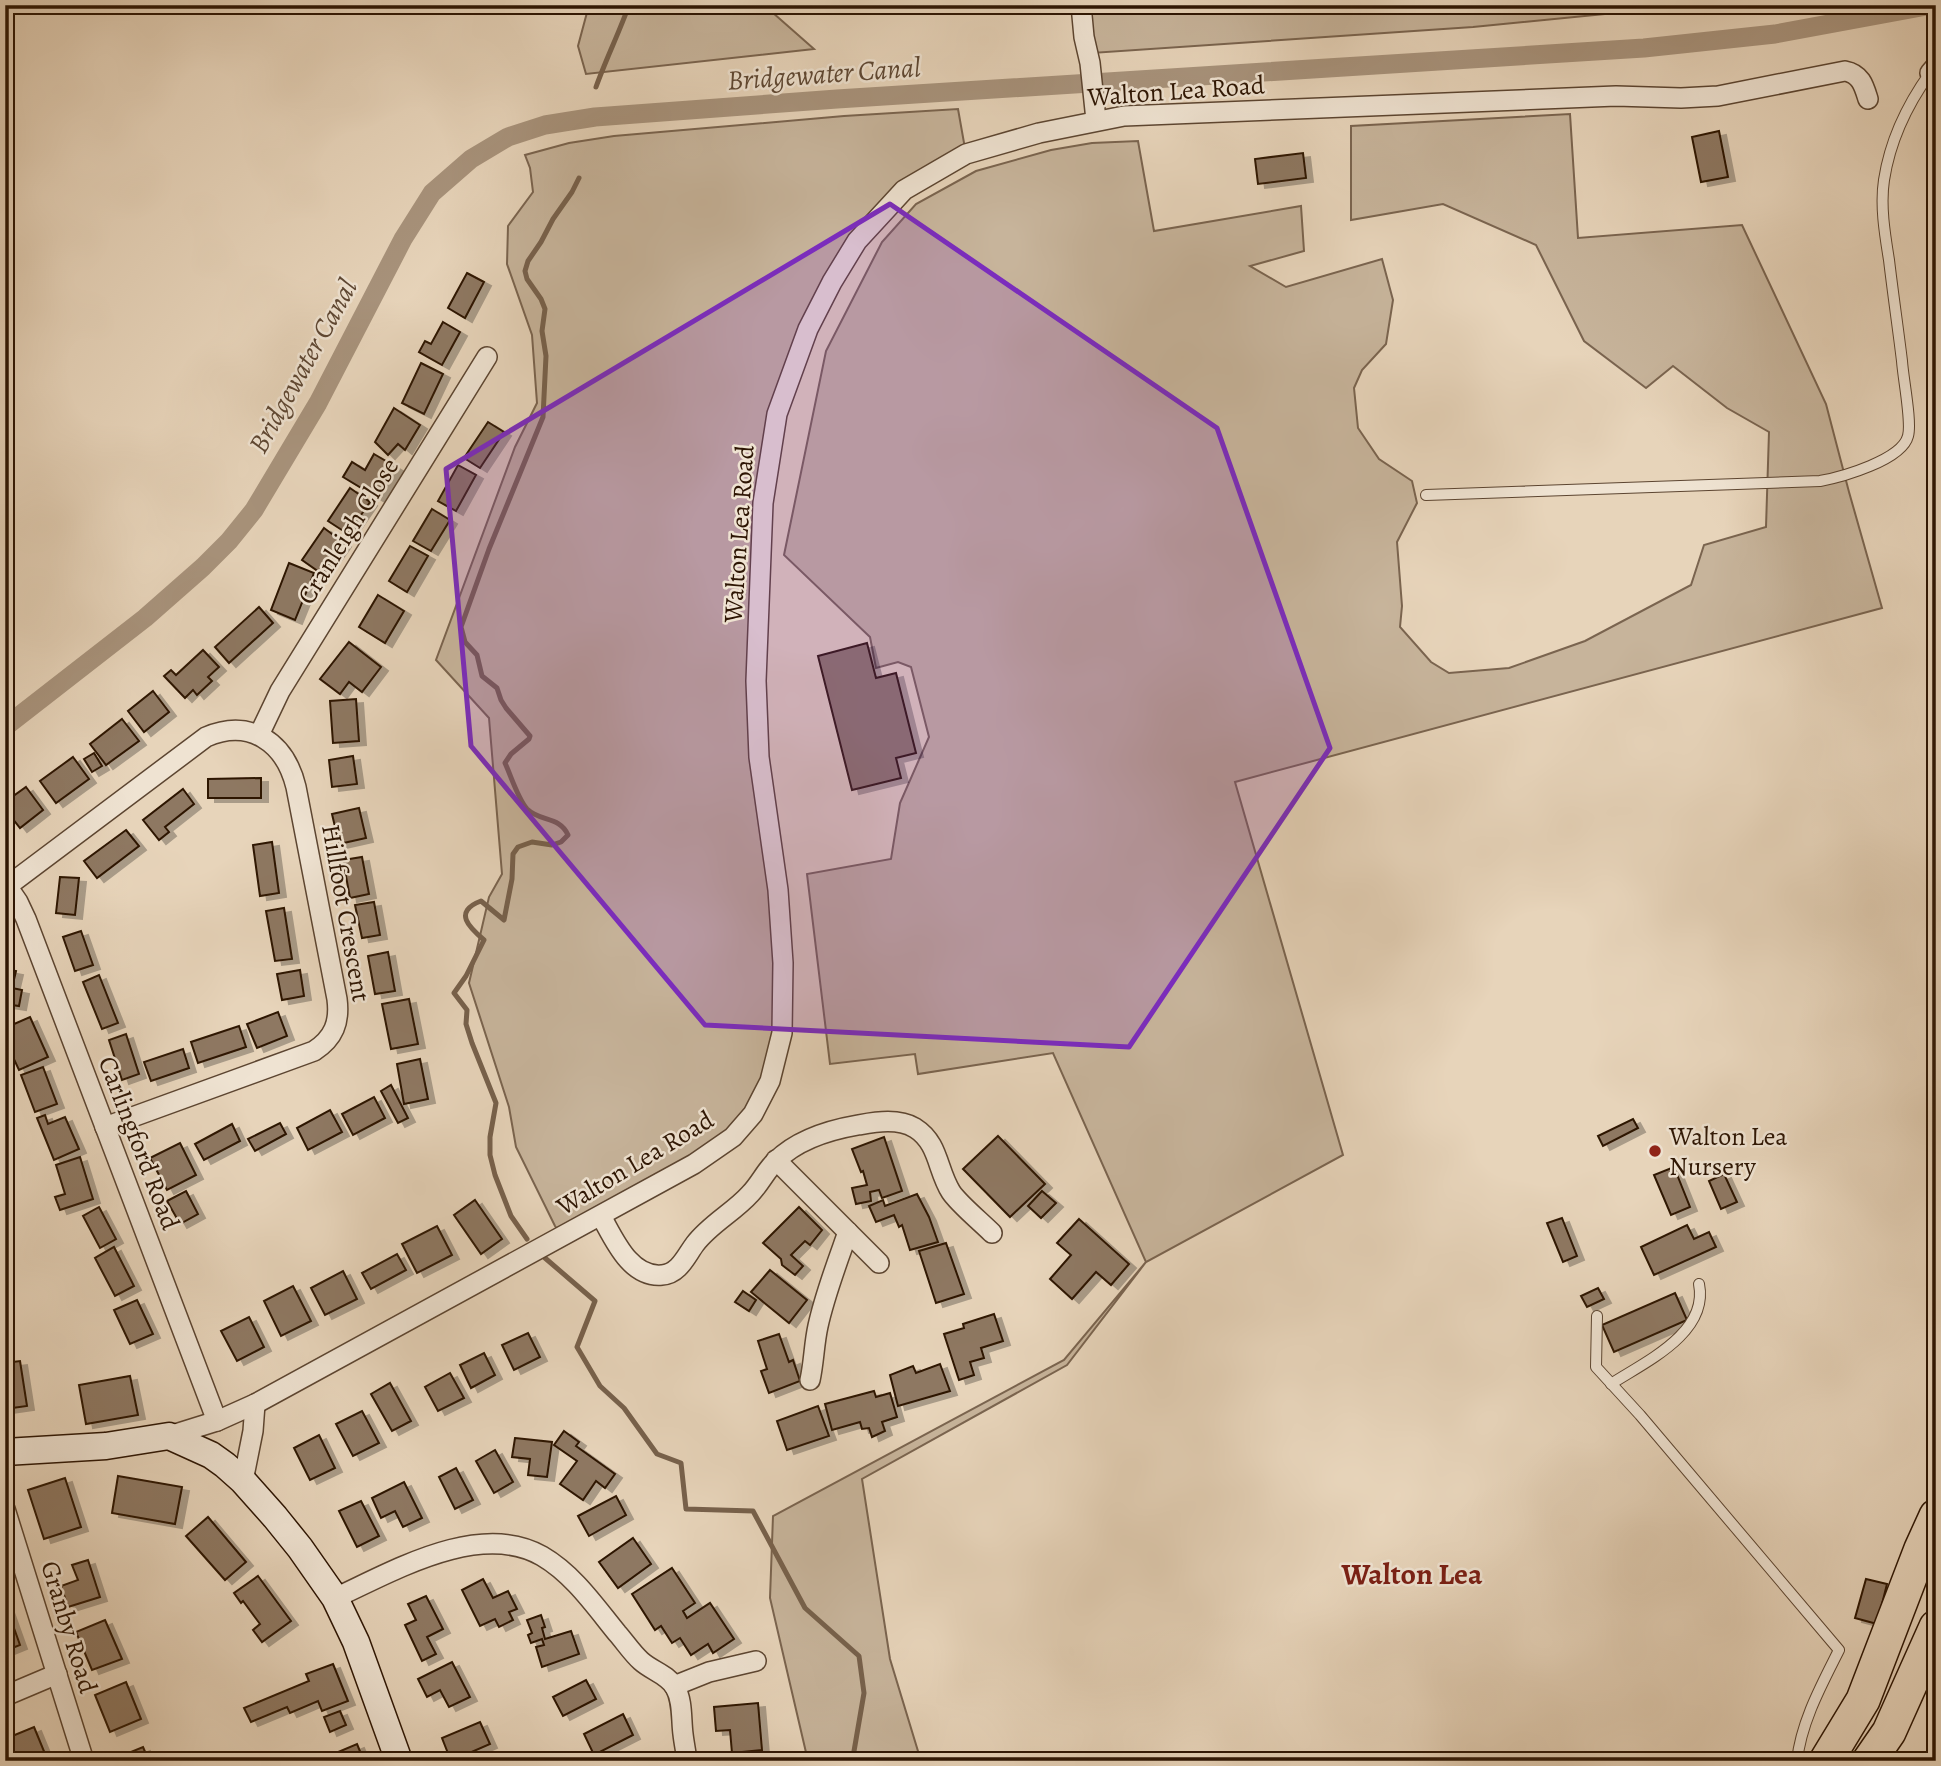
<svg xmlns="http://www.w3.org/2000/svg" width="1941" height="1766" font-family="Alegreya,serif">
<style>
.green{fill:#c7b49b;stroke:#7a644f;stroke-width:2}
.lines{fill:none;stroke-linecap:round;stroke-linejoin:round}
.stream{stroke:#77614c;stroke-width:5}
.canal{stroke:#a8937c;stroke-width:19}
.building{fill:#8e7862;stroke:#2d1503;stroke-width:2;filter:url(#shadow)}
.lane-casing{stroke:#5c4531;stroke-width:12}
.street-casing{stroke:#5c4531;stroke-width:22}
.secondary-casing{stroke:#2d1503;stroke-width:29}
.highway-casing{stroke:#2d1503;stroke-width:36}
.lane{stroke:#efe3d2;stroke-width:10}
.street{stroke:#efe3d2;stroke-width:19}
.secondary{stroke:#efe3d2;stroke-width:26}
.highway{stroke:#e7d4ba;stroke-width:33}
.marked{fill:#7b2cbf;fill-opacity:0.2;stroke:#7b2cbf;stroke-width:5;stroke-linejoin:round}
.poi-dot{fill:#8f2418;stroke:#efe3d2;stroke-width:2.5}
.labels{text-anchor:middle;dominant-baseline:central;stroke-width:5;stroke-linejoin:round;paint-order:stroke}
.street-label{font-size:26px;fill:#2d1503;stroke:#efe3d2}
.poi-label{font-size:26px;fill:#2d1503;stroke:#efe3d2;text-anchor:start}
.water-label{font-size:28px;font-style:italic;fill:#5e4733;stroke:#efe3d2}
.quarter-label{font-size:30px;font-weight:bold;fill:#7a1f14;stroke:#efe3d2}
</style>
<defs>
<filter id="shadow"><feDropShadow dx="7" dy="4" stdDeviation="0" flood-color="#0004"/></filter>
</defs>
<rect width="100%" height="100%" fill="#e7d4ba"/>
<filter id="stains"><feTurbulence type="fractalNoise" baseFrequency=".00286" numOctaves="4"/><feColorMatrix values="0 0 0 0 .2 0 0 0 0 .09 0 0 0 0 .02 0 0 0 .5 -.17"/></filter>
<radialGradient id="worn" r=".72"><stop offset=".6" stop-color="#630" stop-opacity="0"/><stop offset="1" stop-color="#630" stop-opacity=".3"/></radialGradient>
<g class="green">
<polygon points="589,5 764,5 814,49 586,74 578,46"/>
<polygon points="1088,5 1696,5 1473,27 1092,53"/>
<polygon points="958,109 966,154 904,190 857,241 777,415 756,681 783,963 770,1081 733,1137 563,1237 555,1226 516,1147 509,1107 469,983 489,897 502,874 489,718 436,660 515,447 537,403 532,335 507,264 508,226 533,192 530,168 525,155 569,143 614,136 844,116"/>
<polygon points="1570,114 1578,238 1742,225 1826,404 1849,492 1882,608 1235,782 1343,1155 1146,1262 1067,1365 862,1479 890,1659 921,1761 808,1761 770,1598 773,1516 1064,1360 1146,1262 1053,1053 918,1074 915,1054 830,1064 807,874 891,859 900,803 929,737 911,667 898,662 876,668 870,637 784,555 826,351 882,242 916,204 976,171 1051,150 1092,143 1138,141 1154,231 1301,206 1304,251 1250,266 1286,287 1382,259 1393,300 1386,344 1362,370 1354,388 1358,428 1379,459 1412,481 1417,503 1397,542 1402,606 1400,627 1431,662 1449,673 1509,668 1585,641 1691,585 1704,545 1766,527 1769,432 1727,408 1673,366 1646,388 1584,341 1536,245 1443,204 1351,220 1351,126"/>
</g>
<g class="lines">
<g class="stream">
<path d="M596 87C606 59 619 33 629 5"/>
<path d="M527 1239 511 1216 495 1175 490 1155V1137L496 1103 472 1043 466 1024 467 1010 454 993 466 976 484 940C470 928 452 912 481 901L504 920 512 879 513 854 518 847 532 842 552 845 561 842 568 835C560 816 540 822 527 809 518 799 511 776 505 763L511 754 529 739 530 736 506 708 501 700 497 688 482 676 477 655 465 642 461 627 489 549 543 417 546 356 542 331 545 309 541 299 527 279 525 271 528 261 541 242 553 219 572 192 579 178"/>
<polyline points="545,1258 595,1301 577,1347 600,1386 624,1408 657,1454 681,1463 686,1509 753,1511 805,1608 859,1656 864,1693 853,1757 855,1761"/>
</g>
<polyline class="canal" points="5,727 145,618 203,567 229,541 254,510 318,403 403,239 432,193 471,159 508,137 545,125 595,117 837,99 1644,48 1775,34 1932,5"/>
</g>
<g class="building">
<polygon points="1719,131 1728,177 1701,182 1692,137"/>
<polygon points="1303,153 1306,178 1258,184 1255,159"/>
<polygon points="467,273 484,282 465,318 448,308"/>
<polygon points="443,322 460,332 442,365 419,352 425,341 431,344"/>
<polygon points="421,363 443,374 424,414 402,403"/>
<polygon points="394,408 420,425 405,450 398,444 388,455 375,442"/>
<polygon points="488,422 504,432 480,468 464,458"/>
<polygon points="374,454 396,467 378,498 343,477 352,462 365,470"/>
<polygon points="458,465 476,475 456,511 438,501"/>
<polygon points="350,488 370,502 348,534 328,521"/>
<polygon points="432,509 450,520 431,551 413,541"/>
<polygon points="324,528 344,543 322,574 302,560"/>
<polygon points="410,546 428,556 407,592 389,581"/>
<polygon points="289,563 314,573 295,620 271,610"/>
<polygon points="378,595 404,611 385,643 359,627"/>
<polygon points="259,607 273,623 229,663 215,647"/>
<polygon points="349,642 381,667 362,692 349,682 340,694 320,679"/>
<polygon points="867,643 876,678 896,673 916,753 896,758 901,778 852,790 818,656"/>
<polygon points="203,650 219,667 208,677 212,681 197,695 193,690 185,698 164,676 171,670 176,675"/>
<polygon points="153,691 169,712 144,732 128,711"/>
<polygon points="356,699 359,741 333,743 330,701"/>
<polygon points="122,719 139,741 106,765 90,744"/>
<polygon points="94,753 102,766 92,772 84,759"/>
<polygon points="353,756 357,784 332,787 329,760"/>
<polygon points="73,757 89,779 56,803 40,781"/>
<polygon points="261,778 261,798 208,798 208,779"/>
<polygon points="26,787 43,810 20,828 5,809 5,802"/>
<polygon points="183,789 194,804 165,827 169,832 159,840 143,820"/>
<polygon points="359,808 366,838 339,844 332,814"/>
<polygon points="126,830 139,846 97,878 84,861"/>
<polygon points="272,842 279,893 260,896 253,845"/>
<polygon points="362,857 369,894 350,898 343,860"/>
<polygon points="60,877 79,878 75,915 56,913"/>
<polygon points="374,902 380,935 362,938 355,905"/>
<polygon points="284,908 292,959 275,961 266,911"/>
<polygon points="81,931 93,965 75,971 63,937"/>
<polygon points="388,952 395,991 375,994 368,956"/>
<polygon points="5,969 16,971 12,988 22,990 19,1006 5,1004"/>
<polygon points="300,970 304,996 282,1000 277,974"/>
<polygon points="99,975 118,1023 102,1029 83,982"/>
<polygon points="409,999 418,1044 391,1049 382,1004"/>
<polygon points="278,1012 287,1036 257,1048 247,1024"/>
<polygon points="30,1017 48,1057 19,1070 5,1040 5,1028"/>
<polygon points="239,1026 246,1047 198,1063 191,1042"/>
<polygon points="126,1034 139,1074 122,1080 109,1040"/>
<polygon points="183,1049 189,1068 151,1081 144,1062"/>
<polygon points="420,1059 428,1099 404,1104 397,1064"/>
<polygon points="43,1067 57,1104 35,1112 21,1075"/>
<polygon points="391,1085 408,1118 398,1123 381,1091"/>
<polygon points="374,1097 385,1118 353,1135 342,1114"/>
<polygon points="330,1110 342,1132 308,1150 297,1128"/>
<polygon points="45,1115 48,1124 65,1117 79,1149 54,1160 37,1118"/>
<polygon points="1633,1119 1638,1128 1603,1146 1598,1136"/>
<polygon points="280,1123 286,1134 255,1151 248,1139"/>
<polygon points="232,1124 240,1141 204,1160 195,1144"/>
<polygon points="998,1136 1045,1184 1010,1217 963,1169"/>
<polygon points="884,1137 902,1191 882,1198 879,1190 870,1192 871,1201 856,1204 852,1188 867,1185 863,1171 861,1172 852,1149"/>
<polygon points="180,1143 196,1175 167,1190 150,1158"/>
<polygon points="80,1157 93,1199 60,1210 55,1197 65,1194 56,1165"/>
<polygon points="1674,1167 1690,1207 1671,1215 1654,1175"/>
<polygon points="1724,1174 1737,1202 1721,1209 1709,1181"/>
<polygon points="186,1191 198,1214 180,1224 167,1201"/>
<polygon points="1042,1191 1056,1203 1041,1218 1028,1206"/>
<polygon points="917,1194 929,1217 938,1242 910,1250 902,1225 899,1227 894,1215 876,1222 869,1206 883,1200 885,1206"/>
<polygon points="475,1200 502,1239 481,1254 454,1215"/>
<polygon points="99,1207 116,1239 100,1248 83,1216"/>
<polygon points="799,1207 822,1230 810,1245 805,1241 791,1255 803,1266 795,1275 782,1265 781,1259 763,1243"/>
<polygon points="1562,1218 1577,1256 1563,1262 1547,1223"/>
<polygon points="1079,1219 1129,1264 1111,1285 1096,1272 1072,1299 1050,1279 1071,1255 1057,1243"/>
<polygon points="1687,1225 1694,1239 1709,1232 1716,1247 1654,1275 1641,1247"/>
<polygon points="437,1226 452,1255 417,1273 402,1244"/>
<polygon points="946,1243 964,1294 936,1303 919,1251"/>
<polygon points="114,1247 134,1286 115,1296 95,1258"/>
<polygon points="397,1254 406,1270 371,1289 362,1273"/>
<polygon points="770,1270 807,1300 789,1323 751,1292"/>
<polygon points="343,1271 357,1299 325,1315 311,1288"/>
<polygon points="293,1286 311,1321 281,1336 264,1301"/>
<polygon points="1598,1288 1604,1299 1587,1307 1581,1296"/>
<polygon points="743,1291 756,1300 749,1311 735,1302"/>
<polygon points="1675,1293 1687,1320 1614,1352 1602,1325"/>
<polygon points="137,1300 153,1334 130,1344 114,1310"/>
<polygon points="994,1314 1003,1341 981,1348 984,1358 970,1362 974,1375 959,1380 944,1334 964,1328 963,1324"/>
<polygon points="249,1317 264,1347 237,1361 221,1331"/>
<polygon points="528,1333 540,1357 514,1370 502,1345"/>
<polygon points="779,1334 789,1362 793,1360 800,1381 769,1393 761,1371 767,1369 758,1341"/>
<polygon points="484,1353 495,1375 471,1388 460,1365"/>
<polygon points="20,1361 27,1406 5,1409 5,1363"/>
<polygon points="940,1364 950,1391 898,1406 890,1375 913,1366 916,1373"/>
<polygon points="450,1373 464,1398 438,1411 425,1387"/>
<polygon points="130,1376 138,1415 86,1424 79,1385"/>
<polygon points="390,1383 411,1421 392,1431 371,1394"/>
<polygon points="874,1391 876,1397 890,1393 897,1417 882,1422 885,1431 872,1437 869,1428 862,1429 860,1422 832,1430 825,1404"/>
<polygon points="818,1406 829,1436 787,1450 777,1421"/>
<polygon points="362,1411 379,1443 353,1456 336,1424"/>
<polygon points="564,1431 579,1442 576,1446 615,1474 605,1488 596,1481 583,1500 560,1484 577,1461 554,1445"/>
<polygon points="319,1435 335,1468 310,1480 294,1448"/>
<polygon points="515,1438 552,1442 547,1477 528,1475 530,1459 512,1457"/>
<polygon points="495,1450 513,1482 494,1493 476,1461"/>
<polygon points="456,1468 473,1500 455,1509 439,1477"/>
<polygon points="118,1476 182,1487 175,1524 112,1513"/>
<polygon points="65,1478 81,1527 44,1539 28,1490"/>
<polygon points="404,1482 422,1518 403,1527 395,1511 381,1518 372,1498"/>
<polygon points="616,1496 626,1515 589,1536 578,1516"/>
<polygon points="361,1501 379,1536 357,1547 339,1511"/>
<polygon points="208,1517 246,1562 225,1580 186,1536"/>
<polygon points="633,1538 651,1564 618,1588 599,1562"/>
<polygon points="88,1560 100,1597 68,1607 61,1586 78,1580 72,1565"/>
<polygon points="672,1568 695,1603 683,1611 687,1618 710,1603 734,1639 713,1653 708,1644 691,1655 680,1638 672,1643 661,1626 655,1630 632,1594"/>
<polygon points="258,1576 291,1621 262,1642 253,1630 260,1624 243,1601 241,1603 234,1593"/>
<polygon points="483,1579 493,1598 508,1591 517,1609 509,1612 513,1620 499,1627 495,1619 480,1626 462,1590"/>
<polygon points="1866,1579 1887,1584 1877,1624 1855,1618"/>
<polygon points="426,1596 443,1629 427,1637 436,1654 422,1661 405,1625 416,1620 408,1604"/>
<polygon points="5,1603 20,1645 5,1651"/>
<polygon points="541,1615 545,1627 542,1628 545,1639 571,1631 579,1654 542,1667 536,1647 544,1645 542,1639 531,1643 528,1635 532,1633 527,1620"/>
<polygon points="105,1620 122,1659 92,1670 76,1632"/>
<polygon points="452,1662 470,1697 449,1707 440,1690 427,1697 418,1679"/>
<polygon points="333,1664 348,1701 322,1711 318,1701 290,1713 287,1707 251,1722 244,1708 309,1681 306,1674"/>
<polygon points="586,1680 596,1699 563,1716 553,1697"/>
<polygon points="126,1682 141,1719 110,1732 95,1695"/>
<polygon points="758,1703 762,1750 732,1753 730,1730 716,1731 714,1707"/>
<polygon points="340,1711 346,1725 330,1732 324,1717"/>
<polygon points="623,1714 633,1735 594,1755 584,1734"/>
<polygon points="480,1722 490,1744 451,1761 442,1738"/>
<polygon points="34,1727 48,1761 5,1761 5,1739"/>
<polygon points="357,1744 364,1761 326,1761 324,1758"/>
<polygon points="143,1747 149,1761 117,1761 116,1758"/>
</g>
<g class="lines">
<defs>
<g id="lane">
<path d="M1426 495 1820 481C1842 477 1902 460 1908 436 1912 422 1903 378 1902 361 1898 328 1893 294 1889 260 1885 235 1880 206 1884 180 1890 141 1907 105 1930 73"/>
<path d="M1597 1316 1596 1367 1640 1415 1839 1650C1822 1684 1801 1722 1797 1761"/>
<path d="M1611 1384C1645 1362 1709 1333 1699 1284"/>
</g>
<g id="street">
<polyline points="1081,5 1084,37 1090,63 1096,120"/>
<polyline points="1930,73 1936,66"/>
<polyline points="259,735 280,691 487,357"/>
<polyline points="7,886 18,902 26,919 217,1421"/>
<path d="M5 888 206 737C250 718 285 742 296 787L337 999C340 1022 334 1038 314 1051L105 1127"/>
<polyline points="776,1160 879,1263"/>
<path d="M601 1216C614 1239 630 1278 662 1275 679 1274 686 1256 695 1244 710 1224 734 1212 750 1194 760 1184 766 1170 776 1161 798 1139 829 1130 858 1125 876 1122 898 1118 915 1128 939 1143 937 1170 951 1192 959 1204 980 1221 992 1233"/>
<path d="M810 1380C814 1362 814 1344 818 1326 825 1294 837 1263 848 1232"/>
<path d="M169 1436 217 1421 255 1404 694 1164 733 1137 753 1114 770 1081 782 1033 783 963 778 890 759 757 756 681 763 503 777 414 808 329 832 282 857 241 904 190 966 154 1039 133 1124 116 1616 96 1681 98 1718 96 1845 71C1861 74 1864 86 1868 99"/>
<polyline points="243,1481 253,1431 255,1404"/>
<polyline points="5,1509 84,1761"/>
<path d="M335 1598C392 1572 479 1520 542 1556 573 1574 595 1606 617 1633 625 1642 632 1653 641 1661 652 1671 667 1674 675 1687 683 1701 681 1719 683 1734 684 1743 686 1752 687 1761"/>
<polyline points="674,1686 709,1672 756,1661"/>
<polyline points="5,1696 57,1674"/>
</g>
<polyline id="secondary" points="5,1452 106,1446 169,1436 211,1455 225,1465 243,1481 275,1517 300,1548 335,1598 356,1642 399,1761"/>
<g id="highway">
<polyline points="1826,1761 1863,1700 1921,1549 1936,1516"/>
<polyline points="1869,1761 1889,1732 1936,1627"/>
</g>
</defs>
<use href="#lane" class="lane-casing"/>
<use href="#street" class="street-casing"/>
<use href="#secondary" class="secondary-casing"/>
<use href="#highway" class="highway-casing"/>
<use href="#lane" class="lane"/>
<use href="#street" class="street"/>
<use href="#secondary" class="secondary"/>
<use href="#highway" class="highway"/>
</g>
<path class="marked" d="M890 204 1217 428 1330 748 1129 1047 705 1025 471 746 446 469Z"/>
<circle class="poi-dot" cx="1655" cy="1151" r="7"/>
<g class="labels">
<g class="street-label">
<text transform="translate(1176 91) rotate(-4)">Walton Lea Road</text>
<text transform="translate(348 531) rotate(-58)">Cranleigh Close</text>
<text transform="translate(739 534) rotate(-86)">Walton Lea Road</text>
<text transform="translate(346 913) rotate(80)">Hillfoot Crescent</text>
<text transform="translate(139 1143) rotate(69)">Carlingford Road</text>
<text transform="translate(635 1163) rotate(-31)">Walton Lea Road</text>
<text transform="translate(69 1627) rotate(73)">Granby Road</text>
</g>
<g class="poi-label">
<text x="1669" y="1136">Walton Lea<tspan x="1669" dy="30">Nursery</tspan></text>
</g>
<g class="water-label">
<text transform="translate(824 74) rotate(-4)">Bridgewater Canal</text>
<text transform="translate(303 366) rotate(-61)">Bridgewater Canal</text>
</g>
<g class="quarter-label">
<text x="1412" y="1574">Walton Lea</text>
</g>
</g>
<rect width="1941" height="1766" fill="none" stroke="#e7d4ba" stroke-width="28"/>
<rect x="7" y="7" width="1927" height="1752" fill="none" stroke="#2d1503" stroke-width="3.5"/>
<rect x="14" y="14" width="1913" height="1738" fill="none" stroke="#2d1503" stroke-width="2"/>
<rect width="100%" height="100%" filter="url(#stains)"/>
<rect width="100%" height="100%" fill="url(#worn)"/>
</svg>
